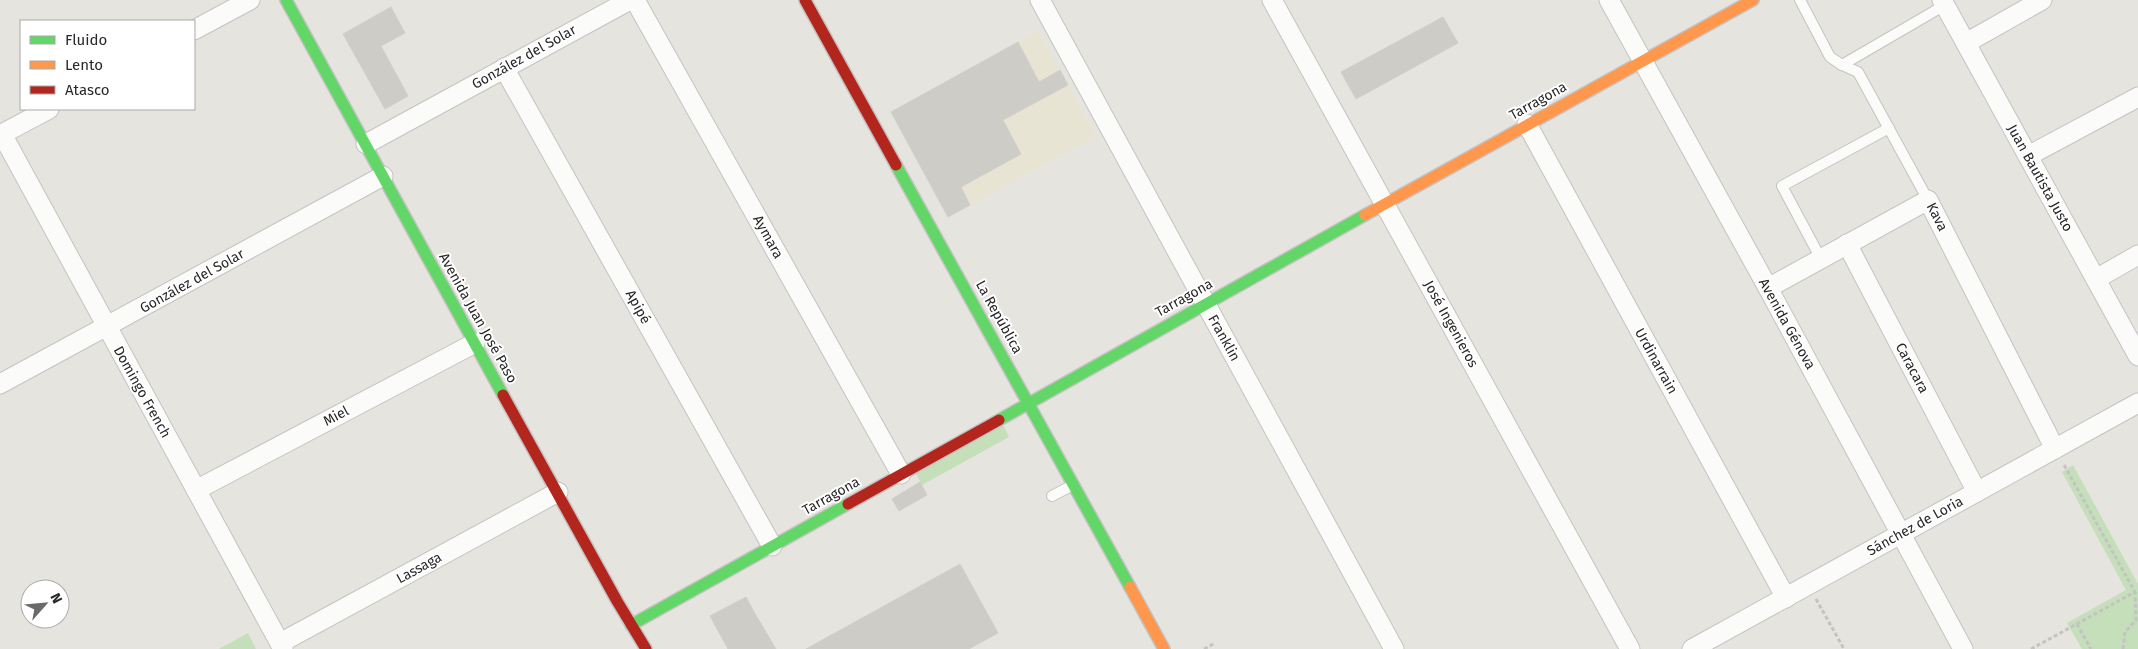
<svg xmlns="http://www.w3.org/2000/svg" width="2138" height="649" font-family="'Fira Sans',sans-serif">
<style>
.education{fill:#e8e4d4}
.green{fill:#c4dfba}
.building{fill:#cdccc7;stroke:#d1cfca}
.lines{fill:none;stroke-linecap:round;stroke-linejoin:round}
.lane-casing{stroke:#c4c3c3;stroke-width:12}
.street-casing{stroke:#c4c3c3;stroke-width:21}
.fast-casing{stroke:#c4c3c3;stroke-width:14}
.slow-casing{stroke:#c4c3c3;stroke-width:14}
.jam-casing{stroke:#c4c3c3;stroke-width:14}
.path{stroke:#c4c3c3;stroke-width:3;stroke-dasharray:4 2.5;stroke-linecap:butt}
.lane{stroke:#fbfbfa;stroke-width:10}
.street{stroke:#fbfbfa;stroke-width:19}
.fast{stroke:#63d668;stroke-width:11}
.slow{stroke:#ff974d;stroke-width:11}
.jam{stroke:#b3261e;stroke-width:11}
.labels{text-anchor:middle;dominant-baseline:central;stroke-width:4;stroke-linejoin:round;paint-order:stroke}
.street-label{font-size:14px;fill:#282828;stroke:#fff}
</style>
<rect width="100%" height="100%" fill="#e6e4de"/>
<polygon class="education" points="1038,31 1096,136 948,217 891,112"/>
<g class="green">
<polygon points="1003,425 1009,437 922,485 916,474"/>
<polygon points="2073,465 2138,584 2138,649 2082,649 2067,623 2126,590 2062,472"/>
<polygon points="248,633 256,649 219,649"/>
</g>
<g class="building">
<polygon points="391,7 405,33 381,46 408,96 385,109 343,34"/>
<polygon points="1443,17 1458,43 1356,99 1341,72"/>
<polygon points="1018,42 1039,82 1060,70 1068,85 1003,120 1021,154 961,187 970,205 948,217 891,112"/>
<polygon points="920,482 927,495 899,511 892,499"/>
<polygon points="960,564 998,633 969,649 806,649"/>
<polygon points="746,597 754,612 776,649 728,649 710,616"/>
</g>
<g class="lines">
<defs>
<g id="lane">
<polyline points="1800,0 1830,57 1842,65 1858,72 1928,200"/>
<polyline points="1842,65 1945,5"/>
<polyline points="1821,259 1782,186 1889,128"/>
<polyline points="1052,496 1073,485"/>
</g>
<g id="street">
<polyline points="635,0 901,474"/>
<polyline points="1040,0 1394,649"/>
<polyline points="1272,0 1630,649"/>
<polyline points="1609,0 1768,288 1963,649"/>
<polyline points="1942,0 2138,356"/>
<polyline points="194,30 250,0"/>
<polyline points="1966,43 2042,0"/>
<polyline points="504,68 772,546"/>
<polyline points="1527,124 1786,598"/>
<polyline points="2,134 283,649"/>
<polyline points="0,135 49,109"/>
<polyline points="366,144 630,0"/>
<polyline points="2028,156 2138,97"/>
<polyline points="1847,244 1977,492"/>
<polyline points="2096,279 2138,255"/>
<polyline points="1768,288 1928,200 2055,449"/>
<polyline points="0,384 383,176"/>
<polyline points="196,490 475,343"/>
<polyline points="280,643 558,492"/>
<polyline points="1692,649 2138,403"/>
</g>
<g id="fast">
<polyline points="286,0 503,395"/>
<polyline points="896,165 1130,587"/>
<polyline points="999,420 1365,215"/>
<polyline points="631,625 848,504"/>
</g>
<g id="slow">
<polyline points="1365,215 1753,0"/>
<polyline points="1130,587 1164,649"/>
</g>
<g id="jam">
<polyline points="805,0 896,165"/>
<polyline points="503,395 617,601 646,649"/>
<polyline points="848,504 999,420"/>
</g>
</defs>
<use href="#lane" class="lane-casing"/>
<use href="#street" class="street-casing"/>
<use href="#fast" class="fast-casing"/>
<use href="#slow" class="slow-casing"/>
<use href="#jam" class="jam-casing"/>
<g class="path">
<polyline points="1816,599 1844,649"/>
<polyline points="2077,624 2091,649"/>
<polyline points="1204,649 1215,643"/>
<polyline points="2031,649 2135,592 2063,463"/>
<polyline points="2123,649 2125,632 2136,620 2135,592"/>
</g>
<use href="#lane" class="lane"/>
<use href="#street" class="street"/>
<use href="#fast" class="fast"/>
<use href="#slow" class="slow"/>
<use href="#jam" class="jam"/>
</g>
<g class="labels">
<g class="street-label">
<text transform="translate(524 57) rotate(-29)">González del Solar</text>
<text transform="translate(1538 101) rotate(-29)">Tarragona</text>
<text transform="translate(2040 178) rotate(61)">Juan Bautista Justo</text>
<text transform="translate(1937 217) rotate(63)">Kava</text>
<text transform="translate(768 237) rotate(61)">Aymara</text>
<text transform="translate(192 281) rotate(-29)">González del Solar</text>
<text transform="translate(1184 298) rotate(-29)">Tarragona</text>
<text transform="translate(638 307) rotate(61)">Apipé</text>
<text transform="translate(999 317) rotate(61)">La República</text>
<text transform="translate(478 318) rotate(61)">Avenida Juan José Paso</text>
<text transform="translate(1451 324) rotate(61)">José Ingenieros</text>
<text transform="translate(1787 324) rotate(61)">Avenida Génova</text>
<text transform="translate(1224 338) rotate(61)">Franklin</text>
<text transform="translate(1656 361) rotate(61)">Urdinarrain</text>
<text transform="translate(1912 368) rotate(62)">Caracara</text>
<text transform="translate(142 392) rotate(61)">Domingo French</text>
<text transform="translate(336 416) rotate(-28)">Miel</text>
<text transform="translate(831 496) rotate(-29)">Tarragona</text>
<text transform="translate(1915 526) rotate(-29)">Sánchez de Loria</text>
<text transform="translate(419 568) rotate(-29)">Lassaga</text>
</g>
</g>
<rect x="20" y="20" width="175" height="90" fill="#ffffff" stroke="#a9a9a9"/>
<rect x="30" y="36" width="25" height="8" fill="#63d668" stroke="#a9a9a9"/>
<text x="65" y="45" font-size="15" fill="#282828">Fluido</text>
<rect x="30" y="61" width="25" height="8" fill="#ff974d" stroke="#a9a9a9"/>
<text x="65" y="70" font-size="15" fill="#282828">Lento</text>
<rect x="30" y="86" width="25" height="8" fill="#b3261e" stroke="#a9a9a9"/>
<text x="65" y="95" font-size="15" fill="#282828">Atasco</text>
<g transform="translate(45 604) rotate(63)"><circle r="24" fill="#ffffff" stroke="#a9a9a9"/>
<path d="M0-4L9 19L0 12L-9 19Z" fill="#6a6a68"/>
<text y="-8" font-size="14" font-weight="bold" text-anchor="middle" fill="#282828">N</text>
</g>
</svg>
